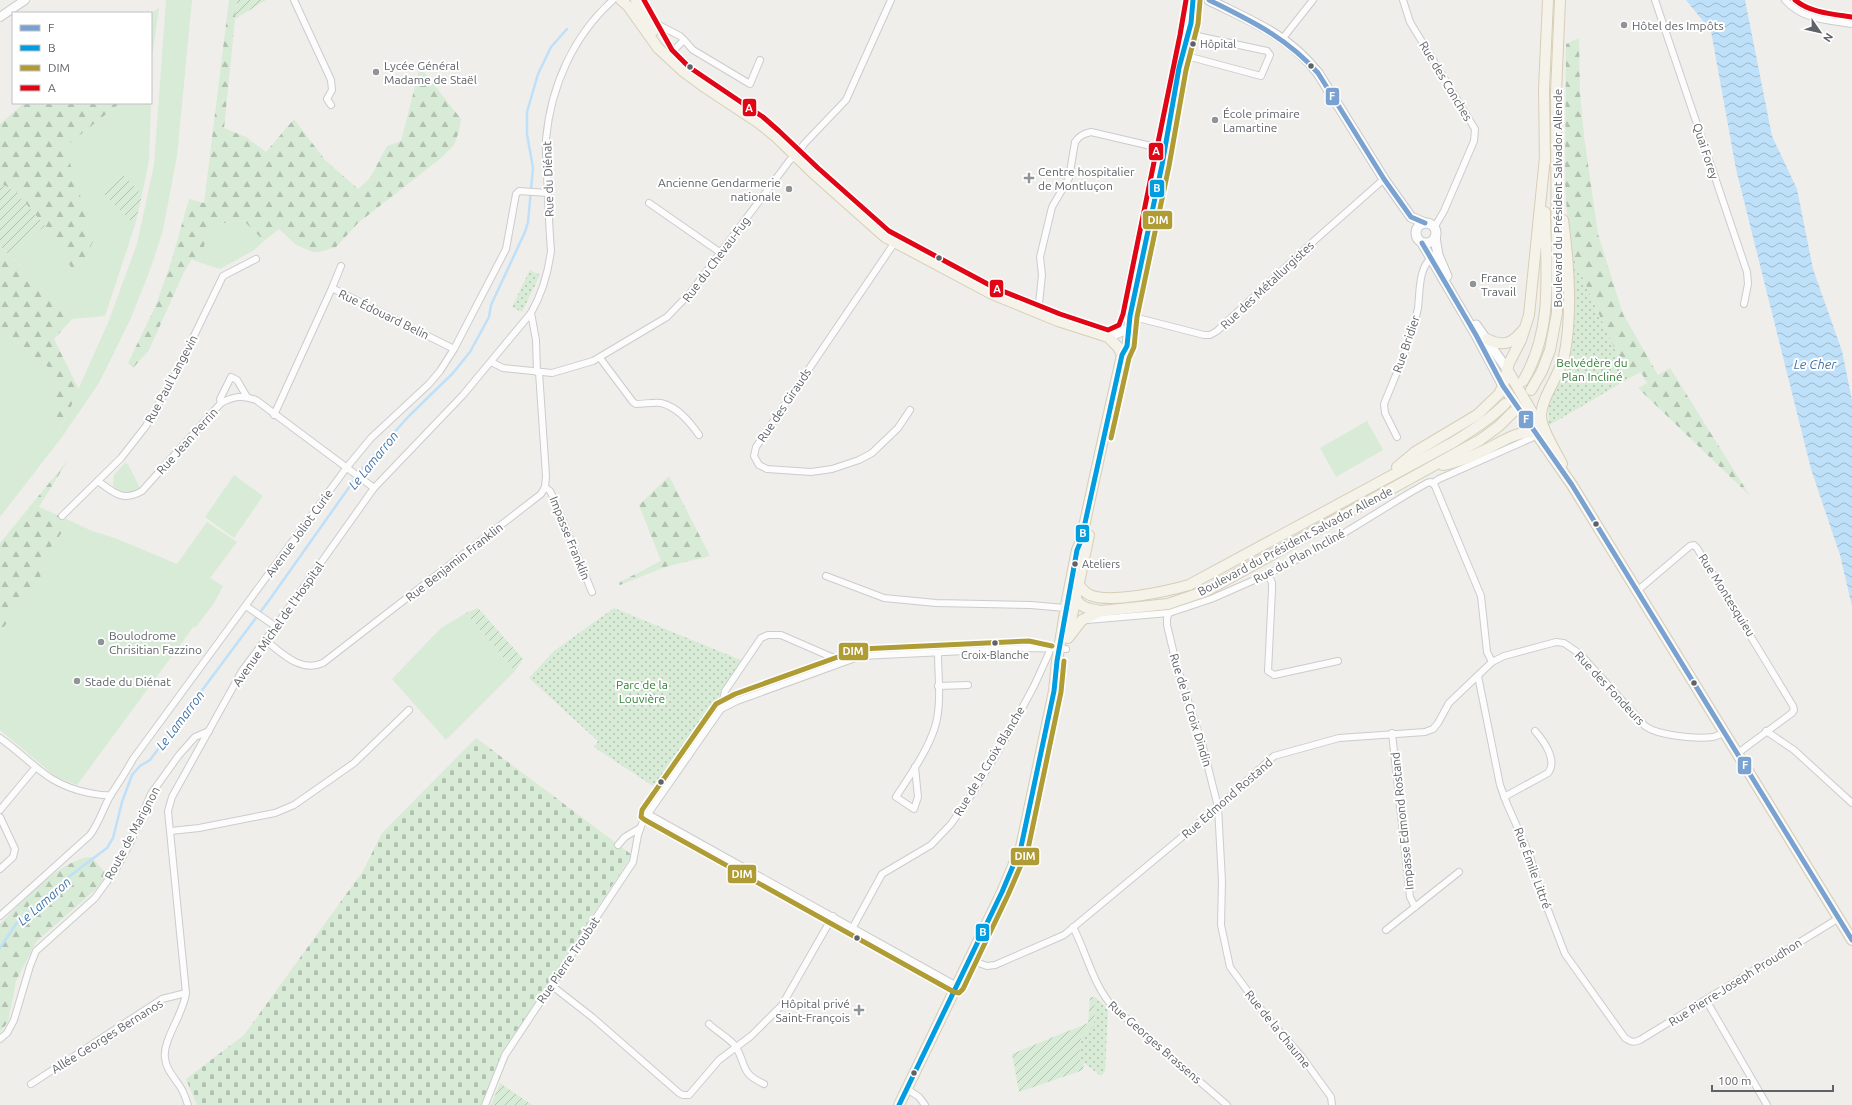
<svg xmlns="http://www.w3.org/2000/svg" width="1852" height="1105" font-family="Ubuntu,sans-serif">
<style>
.grass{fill:#d8ebd6}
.forest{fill:url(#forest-firs)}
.cemetery{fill:url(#cemetery-stones)}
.park{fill:url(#park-dots)}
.garden{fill:url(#garden-furrows)}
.water{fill:url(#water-waves)}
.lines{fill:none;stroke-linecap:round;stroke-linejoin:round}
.stream{stroke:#bfe0f9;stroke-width:2.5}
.minor-casing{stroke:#cbcccc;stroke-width:8}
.tertiary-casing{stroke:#cbcccc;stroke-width:10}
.secondary-casing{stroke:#cacacb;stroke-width:11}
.primary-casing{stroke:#d7ceb8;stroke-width:12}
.minor{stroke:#fdfcfc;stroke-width:6}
.tertiary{stroke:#fdfcfc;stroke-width:8}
.secondary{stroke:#fdfcfc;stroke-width:9}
.primary{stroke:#f4f2e9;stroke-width:10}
.bus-1-casing{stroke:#fff;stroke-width:8}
.bus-2-casing{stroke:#fff;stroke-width:8}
.bus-3-casing{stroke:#fff;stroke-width:8}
.bus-4-casing{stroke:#fff;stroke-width:8}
.bus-1{stroke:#7aa2d0;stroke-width:5}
.bus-2{stroke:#009ee1;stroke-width:5}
.bus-3{stroke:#af9c34;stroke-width:5}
.bus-4{stroke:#e10616;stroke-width:5}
.poi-dot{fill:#919496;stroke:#fff;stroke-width:1.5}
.bus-dot{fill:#5f6368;stroke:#fff;stroke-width:1.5}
.labels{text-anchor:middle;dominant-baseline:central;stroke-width:4;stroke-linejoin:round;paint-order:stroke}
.bus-label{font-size:11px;fill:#5f6368;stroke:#fff;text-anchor:start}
.poi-label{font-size:12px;fill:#5f6368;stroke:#fff;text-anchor:start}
.street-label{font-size:12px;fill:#5f6368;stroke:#fff}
.park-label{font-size:12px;fill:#348238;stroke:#fff}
.water-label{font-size:13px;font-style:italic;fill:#4174aa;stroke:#fff}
.line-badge{stroke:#fff;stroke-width:1.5}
.badge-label{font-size:11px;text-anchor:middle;font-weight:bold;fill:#fff}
</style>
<defs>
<pattern id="forest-firs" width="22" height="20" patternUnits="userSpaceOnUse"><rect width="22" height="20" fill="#d8ebd6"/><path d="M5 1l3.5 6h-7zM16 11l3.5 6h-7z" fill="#b2c2b1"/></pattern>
<pattern id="cemetery-stones" width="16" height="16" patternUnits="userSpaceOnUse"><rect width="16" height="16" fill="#d8ebd6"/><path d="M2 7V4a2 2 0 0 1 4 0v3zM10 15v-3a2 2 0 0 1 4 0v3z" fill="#b2c2b1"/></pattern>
<pattern id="park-dots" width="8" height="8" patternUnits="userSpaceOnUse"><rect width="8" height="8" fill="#d8ebd6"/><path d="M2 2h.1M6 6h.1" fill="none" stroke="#b2c2b1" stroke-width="1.8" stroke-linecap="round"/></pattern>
<pattern id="garden-furrows" width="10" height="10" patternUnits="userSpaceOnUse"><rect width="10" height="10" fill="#d8ebd6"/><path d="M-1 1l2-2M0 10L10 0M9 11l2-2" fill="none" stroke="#b2c2b1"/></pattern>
<pattern id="water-waves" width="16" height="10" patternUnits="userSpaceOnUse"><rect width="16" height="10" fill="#bfe0f9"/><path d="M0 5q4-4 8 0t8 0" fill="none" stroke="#9eb9cd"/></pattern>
</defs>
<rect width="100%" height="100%" fill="#efeeea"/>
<g class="grass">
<polygon points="166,0 192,0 177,156 163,230 150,270 131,318 99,383 62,437 0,517 0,332 4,332 53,371 59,432 108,323 137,244 154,165"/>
<polygon points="159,8 153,51 151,52 151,13"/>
<polygon points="120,103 151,103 149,161 142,195 123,175 102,191 135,225 105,316 72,319 12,258 25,241 45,226 76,274 70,165 65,147"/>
<polygon points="243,220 264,241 254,250 220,269 198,262 212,225"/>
<polygon points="1367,421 1383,450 1336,477 1320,448"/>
<path d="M125 463 128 464 140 488C131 495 121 493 113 486L114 475Z"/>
<polygon points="234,475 263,496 234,538 205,517"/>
<polygon points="71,521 92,531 115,538 177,564 207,522 237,542 210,578 223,586 214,603 196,627 194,626 77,785 56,777 0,730 0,632 40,579 36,566"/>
<polygon points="466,613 515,671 446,740 392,679 441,628"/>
</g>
<g class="forest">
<polygon points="229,0 237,0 224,128 246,137 266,152 294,119 325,160 358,189 370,178 387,146 401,141 420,67 461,119 459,131 454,145 441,158 358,223 336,247 320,252 313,252 296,245 279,229 264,241 243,220 212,225 198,262 192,259 184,272 149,350 133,368 128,363 156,305 172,259 189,199 204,203"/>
<polygon points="1579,38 1580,93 1584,136 1598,234 1623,314 1658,375 1670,368 1750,496 1638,388 1647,383 1641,372 1628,379 1575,261 1570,262 1565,183 1566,44"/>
<polygon points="24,103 120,103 65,147 94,240 76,275 45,226 15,191 0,183 0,124"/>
<polygon points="0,246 72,319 54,339 79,390 58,433 53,371 4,332 0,332"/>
<polygon points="68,460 39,507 71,521 36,566 41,572 40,579 0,632 0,543"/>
<polygon points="669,476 710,556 665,567 620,585 618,583 661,561 639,505"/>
<path d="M91 857 107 874 96 889 36 942 16 981 8 1022 0 1032V924C21 903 60 859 91 857Z"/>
</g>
<polygon class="cemetery" points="476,738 632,855 502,1053 481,1105 197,1105 186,1079 244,1035 363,871 382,833"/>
<g class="park">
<polygon points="1575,261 1628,379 1548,426 1549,401 1561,377 1573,333 1570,262"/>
<polygon points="530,270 540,275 522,312 512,307"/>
<polygon points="614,608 743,661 688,741 653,786 594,747 598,741 529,678 554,651"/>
<polygon points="1095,997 1108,1009 1105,1071 1101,1076 1079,1059 1081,1037 1094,1026"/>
</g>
<g class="garden">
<polygon points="237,0 266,0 235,19"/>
<polygon points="123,175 142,195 135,225 101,191"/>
<polygon points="0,183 15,191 45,226 25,241 12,258 0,246"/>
<polygon points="478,608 523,659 515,671 466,613"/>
<polygon points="1090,997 1095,997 1094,1026 1081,1037 1079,1059 1084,1063 1083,1070 1019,1092 1012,1054 1088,1023"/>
<polygon points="500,1083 532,1105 491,1105"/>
</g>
<polygon class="water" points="1686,0 1745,0 1772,136 1797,189 1813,269 1842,351 1852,400 1852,606 1840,555 1811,469 1736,169 1711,31"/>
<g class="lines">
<polyline class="stream" points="0,948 16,924 32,909 71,875 107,848 113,838 122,802 132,775 140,766 150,760 270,599 362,469 380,448 409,416 453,373 470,352 489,317 491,305 525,232 528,222 533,168 527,134 527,112 538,74 551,47 567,29"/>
<defs>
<g id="minor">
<polyline points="294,0 331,80 332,90 327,99 331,105"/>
<polyline points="1403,0 1410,22 1475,129 1474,141 1444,211 1434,228"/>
<polyline points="1655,0 1747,272 1748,284 1744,304"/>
<path d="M1785 0C1802 20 1828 20 1852 24"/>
<polyline points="647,19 680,36 684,40 668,56"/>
<polyline points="1283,38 1313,0"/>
<polyline points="684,40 693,50 750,84 760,60"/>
<polyline points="1183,55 1261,76 1270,55 1267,51 1188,34"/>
<polyline points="649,203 721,253"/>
<polyline points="895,242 756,447 754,456 759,465 767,469 811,472 832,469 859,460 872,453 898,428 910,410"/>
<polyline points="332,288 341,266"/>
<path d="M1038 313 1042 275 1040 257 1052 207 1069 178 1075 142C1079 136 1083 134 1091 132L1164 149"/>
<polyline points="1130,316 1204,335 1210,335 1217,331 1315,240 1384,179"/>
<path d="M600 358 633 402 636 404C644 404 654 402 661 403 678 407 690 422 699 435"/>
<polyline points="491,362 503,368 552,373 593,361 667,317 691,292 790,160 796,156 804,144 846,100 891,0"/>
<path d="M537 372 536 340 531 313C542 294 548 273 551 251 549 225 548 199 547 172 547 161 545 150 546 139 551 86 573 36 613 0"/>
<polyline points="221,403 220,399 231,377 237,380 247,397"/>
<polyline points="274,415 332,288 454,349"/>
<path d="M1397 437 1385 413 1384 404C1396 374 1412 340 1418 308 1420 293 1418 266 1433 257"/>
<path d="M98 481C114 493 123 502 142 491L221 403C234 396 243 395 256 400L374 488"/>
<polyline points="1433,483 1439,479 1536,436 1540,437"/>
<polyline points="545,487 550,491 553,497 592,592"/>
<polyline points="62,516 121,458 146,426 175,375 223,276 256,259"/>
<polyline points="1268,574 1272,583 1272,590 1268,671 1274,675 1338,661"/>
<polyline points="826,576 884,598 936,603 1031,605 1065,608"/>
<polyline points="1637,591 1690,546 1694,545 1697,548 1793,706 1794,710 1792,713 1738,753"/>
<polyline points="246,606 275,626"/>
<polyline points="1169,613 1167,618 1167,625 1177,667 1203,747 1218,807 1222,881 1221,925 1230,967 1266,1016 1302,1057 1331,1097 1332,1105"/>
<path d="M1087 620 1169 613 1211 599 1268 574 1323 546 1406 495 1427 483 1431 482 1435 486 1481 596 1487 652 1492 662 1504 656 1556 642 1564 643 1580 654 1645 726C1659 736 1696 739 1713 737 1717 736 1721 734 1725 732"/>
<path d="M265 640C282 653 300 673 323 663L541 494 545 487 546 476 539 372"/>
<path d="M1478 676 1500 785 1507 804 1530 856 1538 884 1565 954 1625 1038C1631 1042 1634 1043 1640 1040L1839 918"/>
<polyline points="938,686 968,685"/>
<polyline points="721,709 725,691 761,638 768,635 781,635 843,662"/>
<polyline points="1766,731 1794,750 1852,803"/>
<polyline points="1392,733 1410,897 1415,907"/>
<path d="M0 738C34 762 45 784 89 793 96 794 103 796 111 795"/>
<path d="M915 767 918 797 914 809 896 797C910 775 927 752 935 727 942 704 938 676 938 653"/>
<path d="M1504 797 1548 773C1558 761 1544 741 1535 731"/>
<polyline points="0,810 35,768"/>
<polyline points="648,814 957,986"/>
<polyline points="0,817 15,849 13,857 0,869"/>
<polyline points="171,831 199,828 275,813 294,805 354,763 409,710"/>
<polyline points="618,845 625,837 640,828"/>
<path d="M0 916 90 835C99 823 103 809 110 796 118 784 126 772 133 759L347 467 371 438 429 384 440 371 454 349 506 249 516 194 519 191 548 193"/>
<polyline points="853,927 882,874 931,845 951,824 974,791 1007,736 1034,686 1049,653"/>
<path d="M1073 927C1087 954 1093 985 1113 1007L1227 1105"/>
<polyline points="1386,930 1459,872"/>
<polyline points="970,960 987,966 995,965 1064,935 1218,807 1274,756 1339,738 1425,732 1433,729 1438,723 1449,703 1492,662"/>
<polyline points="551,985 592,1017 679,1093 683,1095 689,1095 719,1060 751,1036 782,1005 833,916"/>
<polyline points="1706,1000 1767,1105"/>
<path d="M709 1024C716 1031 732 1040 736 1047 747 1066 740 1073 764 1084"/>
<polyline points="0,1039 7,1033 14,1020 30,966 36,951 95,898 116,869 131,841 151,794 179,755 195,737 209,731"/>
<polyline points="31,1084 162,999 186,993"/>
<polyline points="907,1089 919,1097 925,1105"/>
<path d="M188 1105C186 1099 184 1093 181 1088 175 1078 166 1070 165 1058 162 1041 184 1013 186 993L168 811 172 797 242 671 283 616 374 488 463 395 531 313"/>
<polyline points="485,1105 505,1055 633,862 638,835 643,821 721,709 737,701 861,656 1029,648 1066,649"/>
</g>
<polyline id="tertiary" points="0,17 25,0"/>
<g id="secondary">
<path d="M1209 0C1253 22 1287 34 1318 73L1384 179 1411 217 1425 223"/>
<circle cx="1426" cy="233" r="10"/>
<polyline points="1435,237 1438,255 1447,276"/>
<polyline points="1422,243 1476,335 1503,386"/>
<polyline points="1476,325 1507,369"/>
<polyline points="1108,337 1125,330"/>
<polyline points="1127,346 1130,316 1162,165 1179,68 1191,23 1193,0"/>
</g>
<g id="primary">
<polyline points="621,0 628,6 658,48 684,72 703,86 759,123 775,136 813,173 885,237 992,294 1058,321 1108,337 1118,347 1122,355"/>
<polyline points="636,0 653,31"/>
<polyline points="1545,162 1544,89 1548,0"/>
<path d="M1487 339C1503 347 1512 344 1523 330"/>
<polyline points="1507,369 1540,426"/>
<path d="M1523 381C1554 329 1546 271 1545 212"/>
<polyline points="1503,386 1572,485 1852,940"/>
<polyline points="1531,390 1542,371 1550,350 1557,313 1556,93 1560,0"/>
<path d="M1562 464C1556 451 1542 431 1541 417 1541 398 1559 376 1564 357 1573 314 1569 264 1563 220"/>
<path d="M1443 465C1459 462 1473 456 1487 449 1503 441 1515 432 1534 432"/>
<polyline points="1397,467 1415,452 1477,415 1499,394 1503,386 1509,363 1521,340 1529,315 1545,157"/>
<path d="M1079 585C1082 589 1085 593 1090 595 1110 604 1168 591 1189 585L1452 443C1471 431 1489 420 1505 404"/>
<path d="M1074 595C1079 608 1089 609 1101 611"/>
<polyline points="1068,635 1089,535"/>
<polyline points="1068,638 1082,620 1101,611 1168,604 1206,591 1480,440 1499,426 1513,412"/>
<path d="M899 1105 1002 892 1021 847 1054 691 1057 661 1067 600 1077 550 1081 541C1094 479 1108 417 1122 355L1127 346"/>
</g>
</defs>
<use href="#minor" class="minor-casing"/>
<use href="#tertiary" class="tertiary-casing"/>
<use href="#secondary" class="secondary-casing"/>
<use href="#primary" class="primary-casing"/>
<use href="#minor" class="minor"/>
<use href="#tertiary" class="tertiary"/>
<use href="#secondary" class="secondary"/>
<use href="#primary" class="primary"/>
<defs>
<g id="bus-1">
<path d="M1209 0C1251 21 1286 37 1318 73L1384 179 1411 217 1425 223"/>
<polyline points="1422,243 1476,335 1503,386 1572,485 1852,940"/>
</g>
<polyline id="bus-2" points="899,1105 1002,892 1021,847 1054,691 1057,661 1077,550 1081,541 1122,355 1127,346 1130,316 1162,165 1179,68 1191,23 1193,0"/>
<g id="bus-3">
<polyline points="1111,438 1129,358 1134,347 1137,317 1169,166 1186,70 1198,24 1200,1"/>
<polyline points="1052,646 1029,641 860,649 735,694 716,704 642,810 641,817 645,820 954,992 959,993 963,989 1008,895 1028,849 1061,692 1064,661"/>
</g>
<g id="bus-4">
<polyline points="644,0 672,50 689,67 763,117 779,131 818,168 889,231 995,288 1060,314 1108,330 1119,325 1123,314 1180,35 1186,0"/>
<path d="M1795 0C1811 13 1832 14 1852 17"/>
</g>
</defs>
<use href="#bus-1" class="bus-1-casing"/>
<use href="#bus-2" class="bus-2-casing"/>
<use href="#bus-3" class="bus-3-casing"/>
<use href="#bus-4" class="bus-4-casing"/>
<use href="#bus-1" class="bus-1"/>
<use href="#bus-2" class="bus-2"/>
<use href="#bus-3" class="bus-3"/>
<use href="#bus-4" class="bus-4"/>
</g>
<g class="poi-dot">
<circle cx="1624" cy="25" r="4"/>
<circle cx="376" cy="72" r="4"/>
<circle cx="1215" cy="120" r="4"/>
<path d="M1027 172h4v4h4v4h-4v4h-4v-4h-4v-4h4z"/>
<circle cx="789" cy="189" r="4"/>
<circle cx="1473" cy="284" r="4"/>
<circle cx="101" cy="642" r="4"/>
<circle cx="77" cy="681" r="4"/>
<path d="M857 1004h4v4h4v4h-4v4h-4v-4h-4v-4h4z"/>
</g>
<g class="bus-dot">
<circle cx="1193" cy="44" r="3.5"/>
<circle cx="1311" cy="66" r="3.5"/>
<circle cx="690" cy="67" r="3.5"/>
<circle cx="939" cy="258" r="3.5"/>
<circle cx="1596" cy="524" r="3.5"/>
<circle cx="1075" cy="564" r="3.5"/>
<circle cx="995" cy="643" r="3.5"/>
<circle cx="1694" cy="683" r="3.5"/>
<circle cx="661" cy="782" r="3.5"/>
<circle cx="857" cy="938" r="3.5"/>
<circle cx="914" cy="1073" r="3.5"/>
</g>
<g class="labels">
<g class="bus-label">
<text x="1200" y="44">Hôpital</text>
<text x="1082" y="564">Ateliers</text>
<text x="995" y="655" text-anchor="middle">Croix-Blanche</text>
</g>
<g class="poi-label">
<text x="1632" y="25">Hôtel des Impôts</text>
<text x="384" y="65">Lycée Général<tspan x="384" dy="14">Madame de Staël</tspan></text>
<text x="1223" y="113">École primaire<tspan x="1223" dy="14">Lamartine</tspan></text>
<text x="1038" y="171">Centre hospitalier<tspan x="1038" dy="14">de Montluçon</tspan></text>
<text x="781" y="182" text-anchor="end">Ancienne Gendarmerie<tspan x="781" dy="14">nationale</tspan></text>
<text x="1481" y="277">France<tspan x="1481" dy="14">Travail</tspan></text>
<text x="109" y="635">Boulodrome<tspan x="109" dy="14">Chrisitian Fazzino</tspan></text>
<text x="85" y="681">Stade du Diénat</text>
<text x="850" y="1003" text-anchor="end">Hôpital privé<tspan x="850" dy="14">Saint-François</tspan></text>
</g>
<g class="street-label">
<text transform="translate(1446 81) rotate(59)">Rue des Conches</text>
<text transform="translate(1706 151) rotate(72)">Quai Forey</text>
<text transform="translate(548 179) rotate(-92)">Rue du Diénat</text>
<text transform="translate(1557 198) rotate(-90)">Boulevard du Président Salvador Allende</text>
<text transform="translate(716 259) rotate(-53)">Rue du Chevau-Fug</text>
<text transform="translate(1267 285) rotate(-43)">Rue des Métallurgistes</text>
<text transform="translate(384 314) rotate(26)">Rue Édouard Belin</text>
<text transform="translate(1406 344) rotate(-71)">Rue Bridier</text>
<text transform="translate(171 379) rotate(-62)">Rue Paul Langevin</text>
<text transform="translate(784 405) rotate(-56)">Rue des Girauds</text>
<text transform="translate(187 441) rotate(-48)">Rue Jean Perrin</text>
<text transform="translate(299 533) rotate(-54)">Avenue Joliot Curie</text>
<text transform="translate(570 538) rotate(68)">Impasse Franklin</text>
<text transform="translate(1295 541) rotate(-28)">Boulevard du Président Salvador Allende</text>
<text transform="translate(1299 556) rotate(-28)">Rue du Plan Incliné</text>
<text transform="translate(454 562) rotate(-38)">Rue Benjamin Franklin</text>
<text transform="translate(1727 595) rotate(58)">Rue Montesquieu</text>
<text transform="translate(278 624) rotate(-55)">Avenue Michel de l'Hospital</text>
<text transform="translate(1610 688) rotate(47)">Rue des Fondeurs</text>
<text transform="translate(1191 710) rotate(73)">Rue de la Croix Dindin</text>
<text transform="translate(989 761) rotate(-59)">Rue de la Croix Blanche</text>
<text transform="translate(1227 798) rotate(-41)">Rue Edmond Rostand</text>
<text transform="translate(1402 821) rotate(-96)">Impasse Edmond Rostand</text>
<text transform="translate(132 833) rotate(-62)">Route de Marignon</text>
<text transform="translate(1533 868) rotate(70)">Rue Émile Littré</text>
<text transform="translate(568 960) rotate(-56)">Rue Pierre Troubat</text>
<text transform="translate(1735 982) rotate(-32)">Rue Pierre-Joseph Proudhon</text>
<text transform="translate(1278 1029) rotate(51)">Rue de la Chaume</text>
<text transform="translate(107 1036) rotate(-32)">Allée Georges Bernanos</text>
<text transform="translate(1155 1042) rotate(41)">Rue Georges Brassens</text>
</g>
<g class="park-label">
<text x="1592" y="362">Belvédère du<tspan x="1592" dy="14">Plan Incliné</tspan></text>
<text x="642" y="684">Parc de la<tspan x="642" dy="14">Louvière</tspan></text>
</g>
<g class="water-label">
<text x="1815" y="364">Le Cher</text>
<text transform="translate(373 460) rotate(-51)">Le Lamarron</text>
<text transform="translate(180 720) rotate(-53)">Le Lamarron</text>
<text transform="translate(44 901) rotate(-41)">Le Lamaron</text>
</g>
</g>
<g class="line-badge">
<rect x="1325" y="87" width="15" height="19" rx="4" fill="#7aa2d0"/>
<rect x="742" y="98" width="15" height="19" rx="4" fill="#e10616"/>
<rect x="1148" y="142" width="16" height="19" rx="4" fill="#e10616"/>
<rect x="1149" y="179" width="16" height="19" rx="4" fill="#009ee1"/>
<rect x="1142" y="210" width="31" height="20" rx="4" fill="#af9c34"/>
<rect x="989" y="279" width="15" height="19" rx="4" fill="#e10616"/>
<rect x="1518" y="410" width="16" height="19" rx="4" fill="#7aa2d0"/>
<rect x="1075" y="524" width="15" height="19" rx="4" fill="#009ee1"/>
<rect x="838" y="642" width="31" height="19" rx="4" fill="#af9c34"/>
<rect x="1737" y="756" width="15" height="19" rx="4" fill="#7aa2d0"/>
<rect x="1010" y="847" width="30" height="19" rx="4" fill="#af9c34"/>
<rect x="727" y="864" width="30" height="20" rx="4" fill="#af9c34"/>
<rect x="975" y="923" width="15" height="19" rx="4" fill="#009ee1"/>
</g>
<g class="badge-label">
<text x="1332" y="100">F</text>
<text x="749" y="112">A</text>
<text x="1156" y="155">A</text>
<text x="1157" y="192">B</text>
<text x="1158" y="224">DIM</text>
<text x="997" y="293">A</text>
<text x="1526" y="423">F</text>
<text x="1083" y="537">B</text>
<text x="853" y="655">DIM</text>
<text x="1745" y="769">F</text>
<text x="1025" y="860">DIM</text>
<text x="742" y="878">DIM</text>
<text x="983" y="936">B</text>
</g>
<rect x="12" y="12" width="140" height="92" fill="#ffffff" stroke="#bfc1c3"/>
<rect x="20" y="25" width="20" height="6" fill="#7aa2d0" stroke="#bfc1c3"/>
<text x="48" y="32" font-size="12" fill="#5f6368">F</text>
<rect x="20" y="45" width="20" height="6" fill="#009ee1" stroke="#bfc1c3"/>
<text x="48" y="52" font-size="12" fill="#5f6368">B</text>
<rect x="20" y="65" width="20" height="6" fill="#af9c34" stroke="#bfc1c3"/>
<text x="48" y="72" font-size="12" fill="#5f6368">DIM</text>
<rect x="20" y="85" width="20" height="6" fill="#e10616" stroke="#bfc1c3"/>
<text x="48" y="92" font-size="12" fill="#5f6368">A</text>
<g transform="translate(1820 32) rotate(124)" stroke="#ffffff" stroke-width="3" paint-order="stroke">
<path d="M0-3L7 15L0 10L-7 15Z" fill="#5f6368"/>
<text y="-6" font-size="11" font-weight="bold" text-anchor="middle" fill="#5f6368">N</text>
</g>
<path d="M1712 1085v6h121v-6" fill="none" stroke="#5f6368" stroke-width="2"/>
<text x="1718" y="1085" font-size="12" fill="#5f6368" stroke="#ffffff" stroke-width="3" paint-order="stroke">100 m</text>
</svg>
